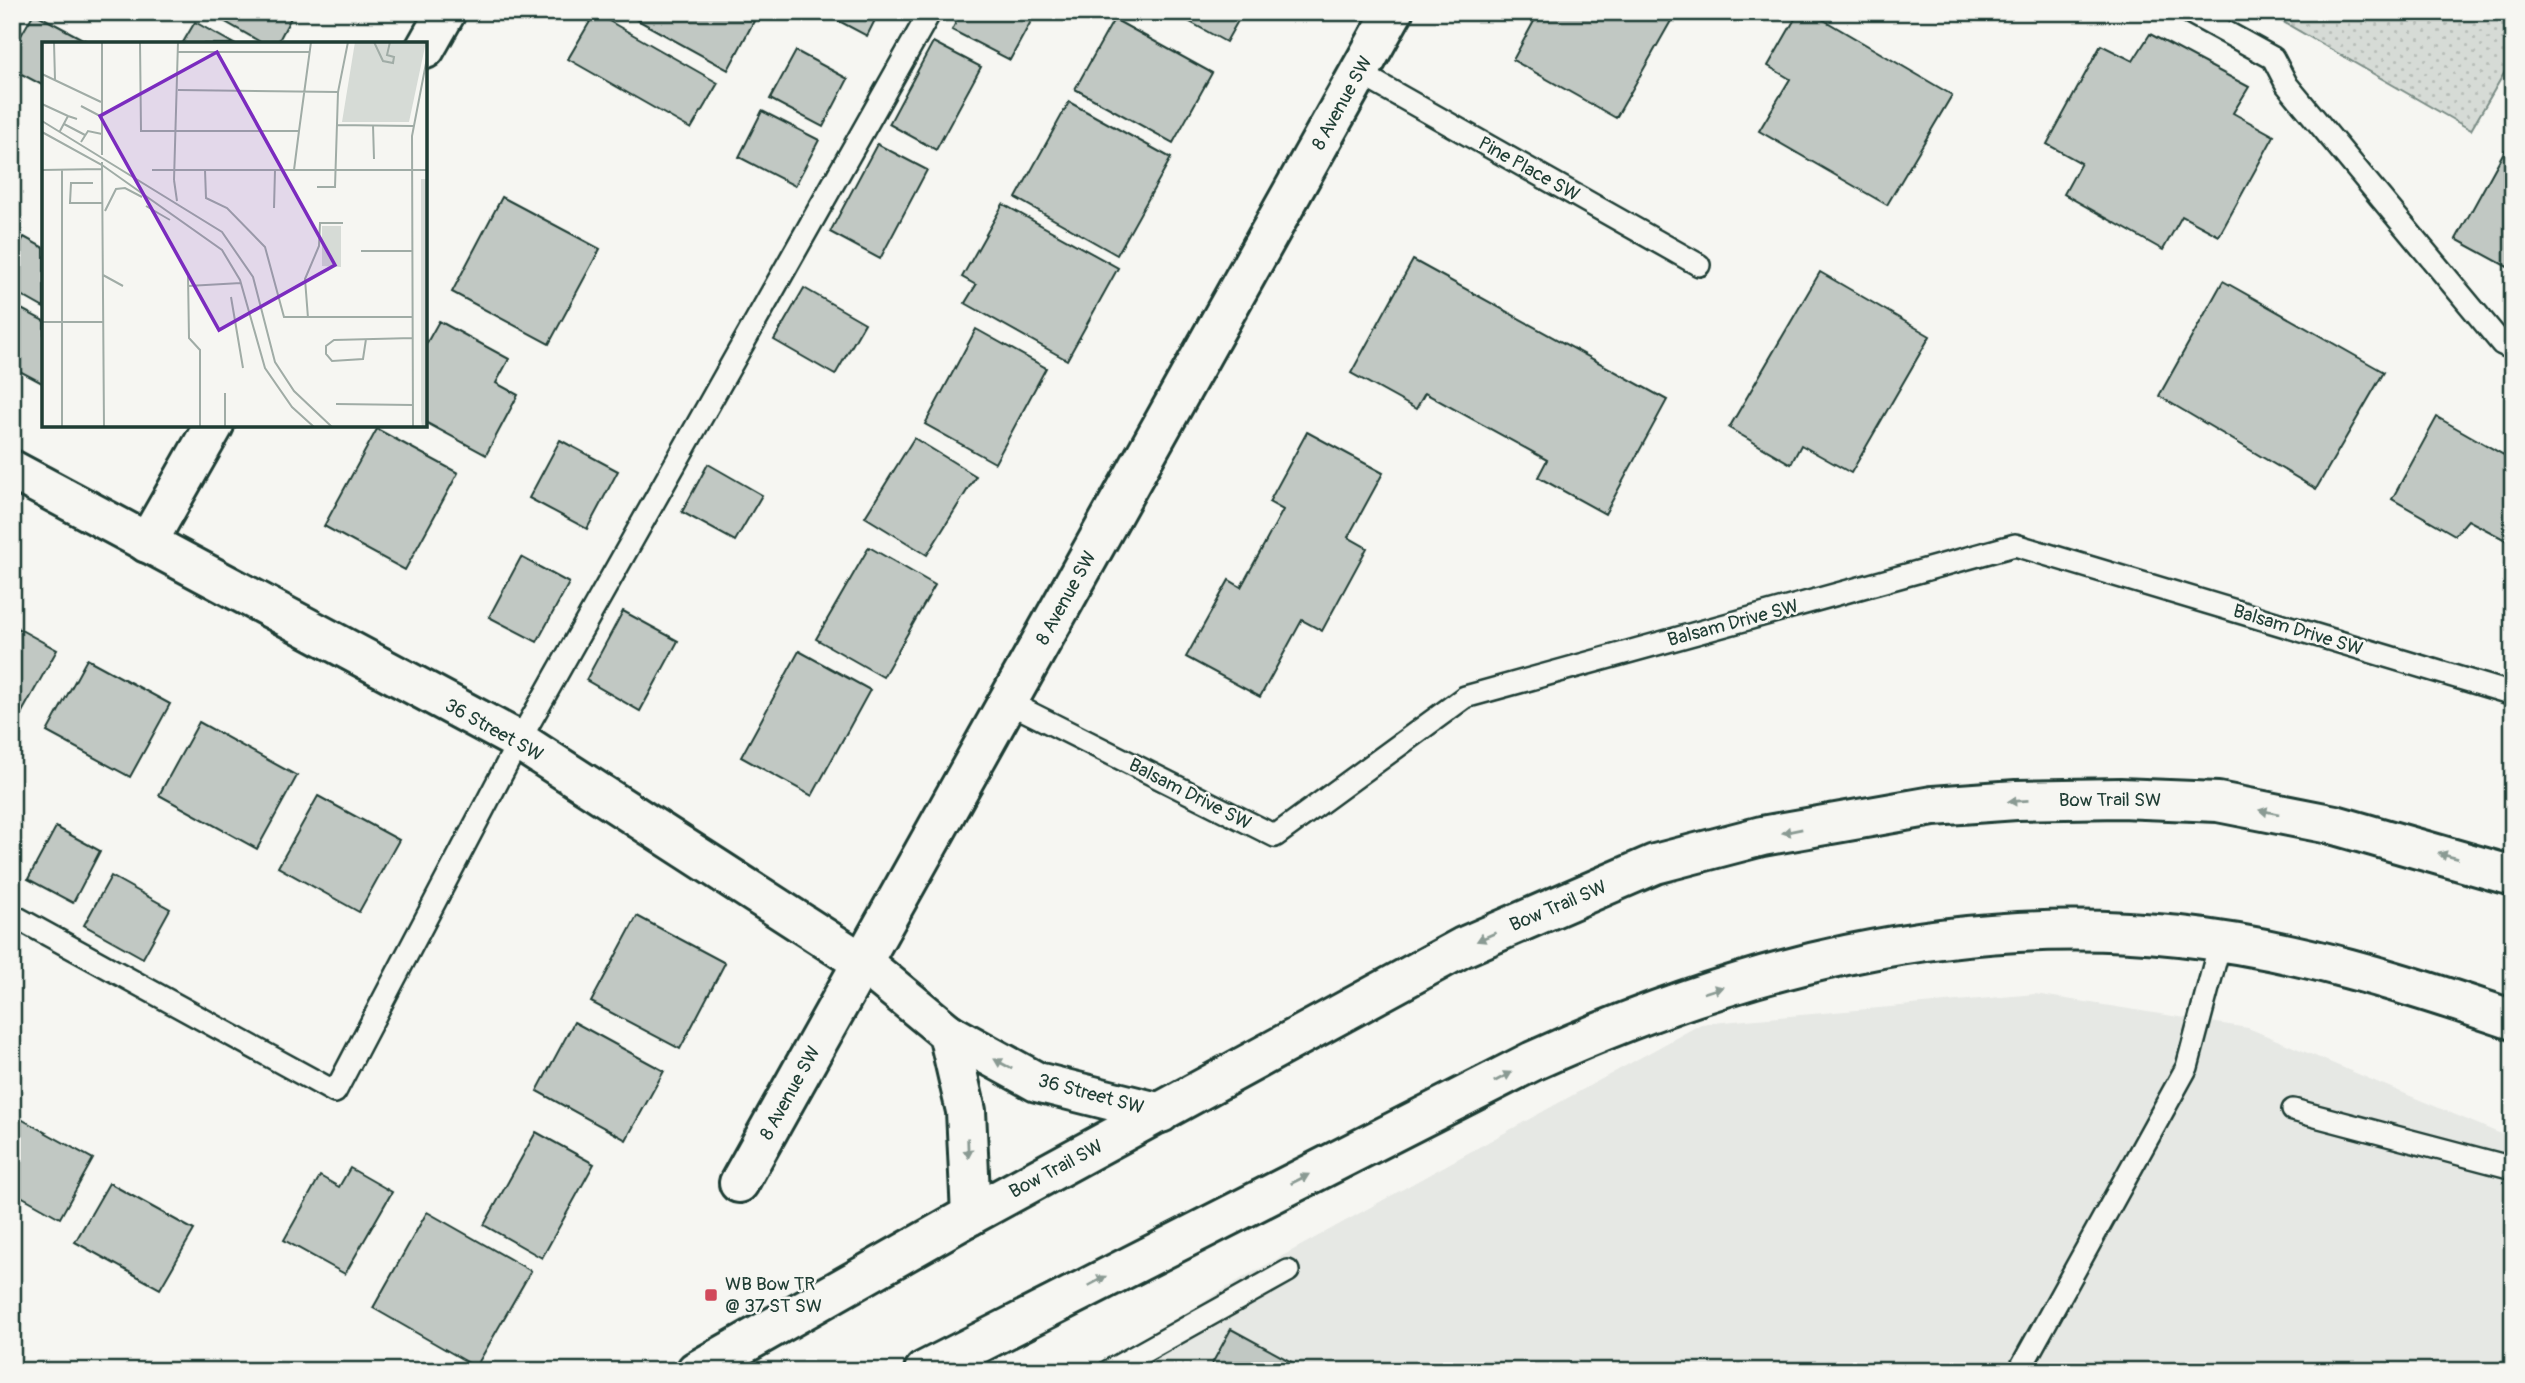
<svg xmlns="http://www.w3.org/2000/svg" width="2525" height="1383" font-family="Pangolin,sans-serif">
<style>
.built{fill:#e6e8e4}
.park{fill:url(#park-dots);stroke:#7a8c85;stroke-width:2}
.building{fill:#c1c8c3;stroke:#1f3d34;stroke-width:2}
.lines{fill:none;stroke-linecap:round;stroke-linejoin:round}
.service-casing{stroke:#1f3d34;stroke-width:26}
.minor-casing{stroke:#1f3d34;stroke-width:44}
.secondary-casing{stroke:#1f3d34;stroke-width:44}
.service{stroke:#f6f6f2;stroke-width:21}
.minor{stroke:#f6f6f2;stroke-width:38}
.secondary{stroke:#f6f6f2;stroke-width:38}
.oneway{fill:#8a9a93}
.poi-dot{fill:#d1495b;stroke:#f6f6f2;stroke-width:2.5}
.labels{text-anchor:middle;dominant-baseline:central;stroke-width:5;stroke-linejoin:round;paint-order:stroke}
.street-label{font-size:19px;fill:#1f3d34;stroke:#f6f6f2}
.poi-label{font-size:19px;fill:#1f3d34;stroke:#f6f6f2;text-anchor:start}
.inset-road{fill:none;stroke:#a0aca6;stroke-width:2}
.view{fill:#7b2cbf;fill-opacity:0.15;stroke:#7b2cbf;stroke-width:3.5}
.inset-edge{fill:none;stroke:#1f3d34;stroke-width:3.5}
</style>
<defs>
<pattern id="park-dots" width="8" height="8" patternUnits="userSpaceOnUse" patternTransform="scale(1.75)"><rect width="8" height="8" fill="#d6dbd6"/><path d="M2 2h.1M6 6h.1" fill="none" stroke="#b7bdb8" stroke-width="1.8" stroke-linecap="round"/></pattern>
</defs>
<rect width="100%" height="100%" fill="#f6f6f2"/>
<filter id="ink" filterUnits="userSpaceOnUse"><feTurbulence type="fractalNoise" baseFrequency=".0143" numOctaves="2"/><feDisplacementMap in="SourceGraphic" scale="14" xChannelSelector="R" yChannelSelector="G"/><feConvolveMatrix kernelMatrix="1 2 1 2 8 2 1 2 1" color-interpolation-filters="sRGB"/></filter>
<g filter="url(#ink)">
<polygon class="built" points="2035,994 2248,1028 2513,1139 2513,1371 1091,1371 1241,1279 1701,1024"/>
<polygon class="park" points="2266,12 2513,12 2513,58 2471,130"/>
<g class="building">
<polygon points="208,12 294,12 277,44 264,44"/>
<polygon points="623,12 739,12 754,21 728,70"/>
<polygon points="822,12 879,12 867,36"/>
<polygon points="961,12 1036,12 1010,60 952,30"/>
<polygon points="1172,12 1243,12 1226,42"/>
<polygon points="1539,12 1676,12 1616,118 1513,60"/>
<polygon points="1799,12 1810,12 1952,95 1887,205 1759,131 1790,79 1768,66"/>
<polygon points="34,13 92,44 44,44 44,86 12,69 12,51"/>
<polygon points="595,13 718,83 691,129 568,59"/>
<polygon points="1114,19 1212,73 1173,143 1075,89"/>
<polygon points="195,22 234,44 182,44"/>
<polygon points="2150,34 2249,87 2233,113 2274,136 2219,236 2182,216 2163,250 2064,194 2081,163 2047,144 2101,45 2133,61"/>
<polygon points="933,42 981,67 936,150 889,124"/>
<polygon points="796,51 848,79 823,127 770,99"/>
<polygon points="1069,102 1171,158 1117,255 1016,198"/>
<polygon points="762,111 819,140 795,186 739,157"/>
<polygon points="877,144 927,170 880,259 830,232"/>
<polygon points="2505,150 2513,155 2513,270 2456,239"/>
<polygon points="502,197 600,249 549,344 452,292"/>
<polygon points="1003,204 1118,268 1067,360 965,303 976,285 962,277"/>
<polygon points="24,237 44,248 44,308 12,290 12,257"/>
<polygon points="1413,260 1667,400 1605,514 1538,477 1547,460 1425,393 1416,409 1351,373"/>
<polygon points="1820,272 1930,336 1851,473 1801,445 1791,464 1729,428"/>
<polygon points="2223,281 2384,372 2316,489 2159,396"/>
<polygon points="804,288 865,323 835,375 774,340"/>
<polygon points="12,304 44,321 44,384 12,367"/>
<polygon points="439,321 509,359 496,383 518,395 486,455 425,422 425,346"/>
<polygon points="976,329 1046,368 995,463 925,424"/>
<polygon points="2437,417 2504,455 2513,437 2513,544 2468,520 2455,535 2392,499"/>
<polygon points="377,429 458,473 405,570 324,526"/>
<polygon points="1307,432 1383,473 1348,537 1367,548 1322,631 1302,620 1260,697 1186,657 1229,580 1241,587 1283,510 1269,502"/>
<polygon points="914,438 976,476 927,555 865,517"/>
<polygon points="560,440 618,471 587,529 529,498"/>
<polygon points="708,464 762,495 735,541 682,512"/>
<polygon points="869,547 935,585 883,677 816,639"/>
<polygon points="521,557 569,583 537,642 489,617"/>
<polygon points="623,611 678,641 640,711 586,680"/>
<polygon points="12,625 57,650 17,721 12,719"/>
<polygon points="799,651 870,690 812,796 741,757"/>
<polygon points="87,659 170,704 130,777 47,732"/>
<polygon points="199,722 297,776 257,849 159,795"/>
<polygon points="318,796 399,840 359,912 278,867"/>
<polygon points="56,827 100,851 73,903 28,879"/>
<polygon points="111,876 170,909 143,958 84,925"/>
<polygon points="637,916 725,963 680,1049 591,1002"/>
<polygon points="574,1022 664,1071 626,1140 537,1091"/>
<polygon points="12,1114 93,1159 60,1218 12,1191"/>
<polygon points="536,1132 594,1164 542,1258 484,1225"/>
<polygon points="350,1168 392,1192 345,1274 284,1240 320,1176 339,1187"/>
<polygon points="109,1183 194,1230 160,1289 75,1242"/>
<polygon points="427,1212 531,1271 476,1367 373,1308"/>
<polygon points="1231,1329 1308,1371 1208,1371"/>
</g>
<g class="lines">
<defs>
<g id="service">
<polyline points="2189,12 2273,58 2287,85 2502,344 2513,349"/>
<polyline points="1359,73 1699,265"/>
<polyline points="1008,702 1275,836 1465,697 2015,545 2513,694"/>
<polyline points="12,915 335,1092 519,741 930,12"/>
<polyline points="2293,1110 2513,1168"/>
<polyline points="1109,1371 1288,1271"/>
<polyline points="2019,1371 2187,1067 2220,943"/>
</g>
<g id="minor">
<polyline points="425,49 446,12"/>
<polyline points="12,470 519,741 863,963 948,1033"/>
<polyline points="147,543 214,425"/>
<polyline points="739,1183 1393,12"/>
</g>
<g id="secondary">
<polyline points="948,1033 1037,1082 1161,1113"/>
<polyline points="948,1033 966,1111 971,1215"/>
<polyline points="696,1371 971,1215 1463,947 1655,864 1762,836 1933,806 2016,800 2120,798 2218,802 2335,825 2513,876"/>
<path d="M924 1371 1533 1061C1738 968 1952 912 2180 936 2293 948 2405 983 2513 1020"/>
</g>
</defs>
<use href="#service" class="service-casing"/>
<use href="#minor" class="minor-casing"/>
<use href="#secondary" class="secondary-casing"/>
<use href="#service" class="service"/>
<use href="#minor" class="minor"/>
<use href="#secondary" class="secondary"/>
</g>
<defs><path id="oneway-solid" d="M-6-.8H1V-3.2L6.5 0L1 3.2V.8H-6Z" transform="scale(1.75)"/></defs>
<g class="oneway">
<use href="#oneway-solid" transform="translate(2018 801) rotate(177)"/>
<use href="#oneway-solid" transform="translate(2269 812) rotate(-169)"/>
<use href="#oneway-solid" transform="translate(1792 831) rotate(169)"/>
<use href="#oneway-solid" transform="translate(2448 856) rotate(-165)"/>
<use href="#oneway-solid" transform="translate(1486 937) rotate(156)"/>
<use href="#oneway-solid" transform="translate(1713 990) rotate(-18)"/>
<use href="#oneway-solid" transform="translate(1003 1064) rotate(-151)"/>
<use href="#oneway-solid" transform="translate(1503 1077) rotate(-28)"/>
<use href="#oneway-solid" transform="translate(968 1148) rotate(88)"/>
<use href="#oneway-solid" transform="translate(1300 1179) rotate(-27)"/>
<use href="#oneway-solid" transform="translate(1097 1281) rotate(-28)"/>
</g>
</g>
<rect class="poi-dot" x="704" y="1288" width="14" height="14" rx="3.5"/>
<g class="labels">
<g class="street-label">
<text transform="translate(1342 103) rotate(-61)">8 Avenue SW</text>
<text transform="translate(1529 169) rotate(29)">Pine Place SW</text>
<text transform="translate(1066 598) rotate(-61)">8 Avenue SW</text>
<text transform="translate(1733 623) rotate(-15)">Balsam Drive SW</text>
<text transform="translate(2298 630) rotate(17)">Balsam Drive SW</text>
<text transform="translate(494 730) rotate(29)">36 Street SW</text>
<text transform="translate(1190 794) rotate(27)">Balsam Drive SW</text>
<text x="2110" y="800">Bow Trail SW</text>
<text transform="translate(1558 906) rotate(-23)">Bow Trail SW</text>
<text transform="translate(790 1093) rotate(-61)">8 Avenue SW</text>
<text transform="translate(1091 1094) rotate(15)">36 Street SW</text>
<text transform="translate(1056 1169) rotate(-28)">Bow Trail SW</text>
</g>
<g class="poi-label">
<text x="725" y="1284">WB Bow TR<tspan x="725" dy="22">@ 37 ST SW</tspan></text>
</g>
</g>
<g transform="translate(42 42)">
<rect width="385" height="385" fill="#f6f6f2"/>
<path d="M379 137H385V385H380L379 378Z" fill="#d6dbd6"/>
<path d="M313 0H384L367 80H300ZM280 184H299V225L280 224Z" fill="#d6dbd6"/>
<path class="inset-road" d="M12 0 13 38M98 0 99 89H257L269 0M332 0 341 19 351 21 352 15 345 13 348 0M136 10H268M0 32 59 60M136 48 296 50M0 62 26 74M39 64 60 75M0 79 180 190 211 235 233 320 252 349 290 385M22 82 43 93M294 83 371 84M331 83 332 117M18 89 26 74 35 77M0 90 60 123 180 208 198 238 223 326 250 365 272 385M39 100 46 89 60 92M60 113V0M60 120 62 385M0 128 60 127M110 128H385M163 128 164 156 185 166 223 205 242 275H370M252 128 257 89M132 138 136 0M132 138 135 159M51 141H29L28 161H61M275 145H293L296 50 306 0M104 164 128 178M232 166 233 128M63 169 74 147 83 146 100 155M319 209H370M61 233 81 244M146 233 147 296 158 308V385M146 244 199 241M189 255 201 326M266 276 263 237 277 204 278 181H301M0 280H61M324 297 321 317 290 319 284 312V304L292 298 371 296M183 351V385M294 362 371 363M20 385V128M371 385 370 94 385 16"/>
<path class="view" d="M175 10 293 223 177 288 58 74Z"/>
<rect width="385" height="385" class="inset-edge"/>
</g>
<rect width="2525" height="1383" fill="none" stroke="#f6f6f2" stroke-width="42"/>
<rect x="21" y="21" width="2483" height="1341" fill="none" stroke="#1f3d34" stroke-width="2.5" filter="url(#ink)"/>
</svg>
